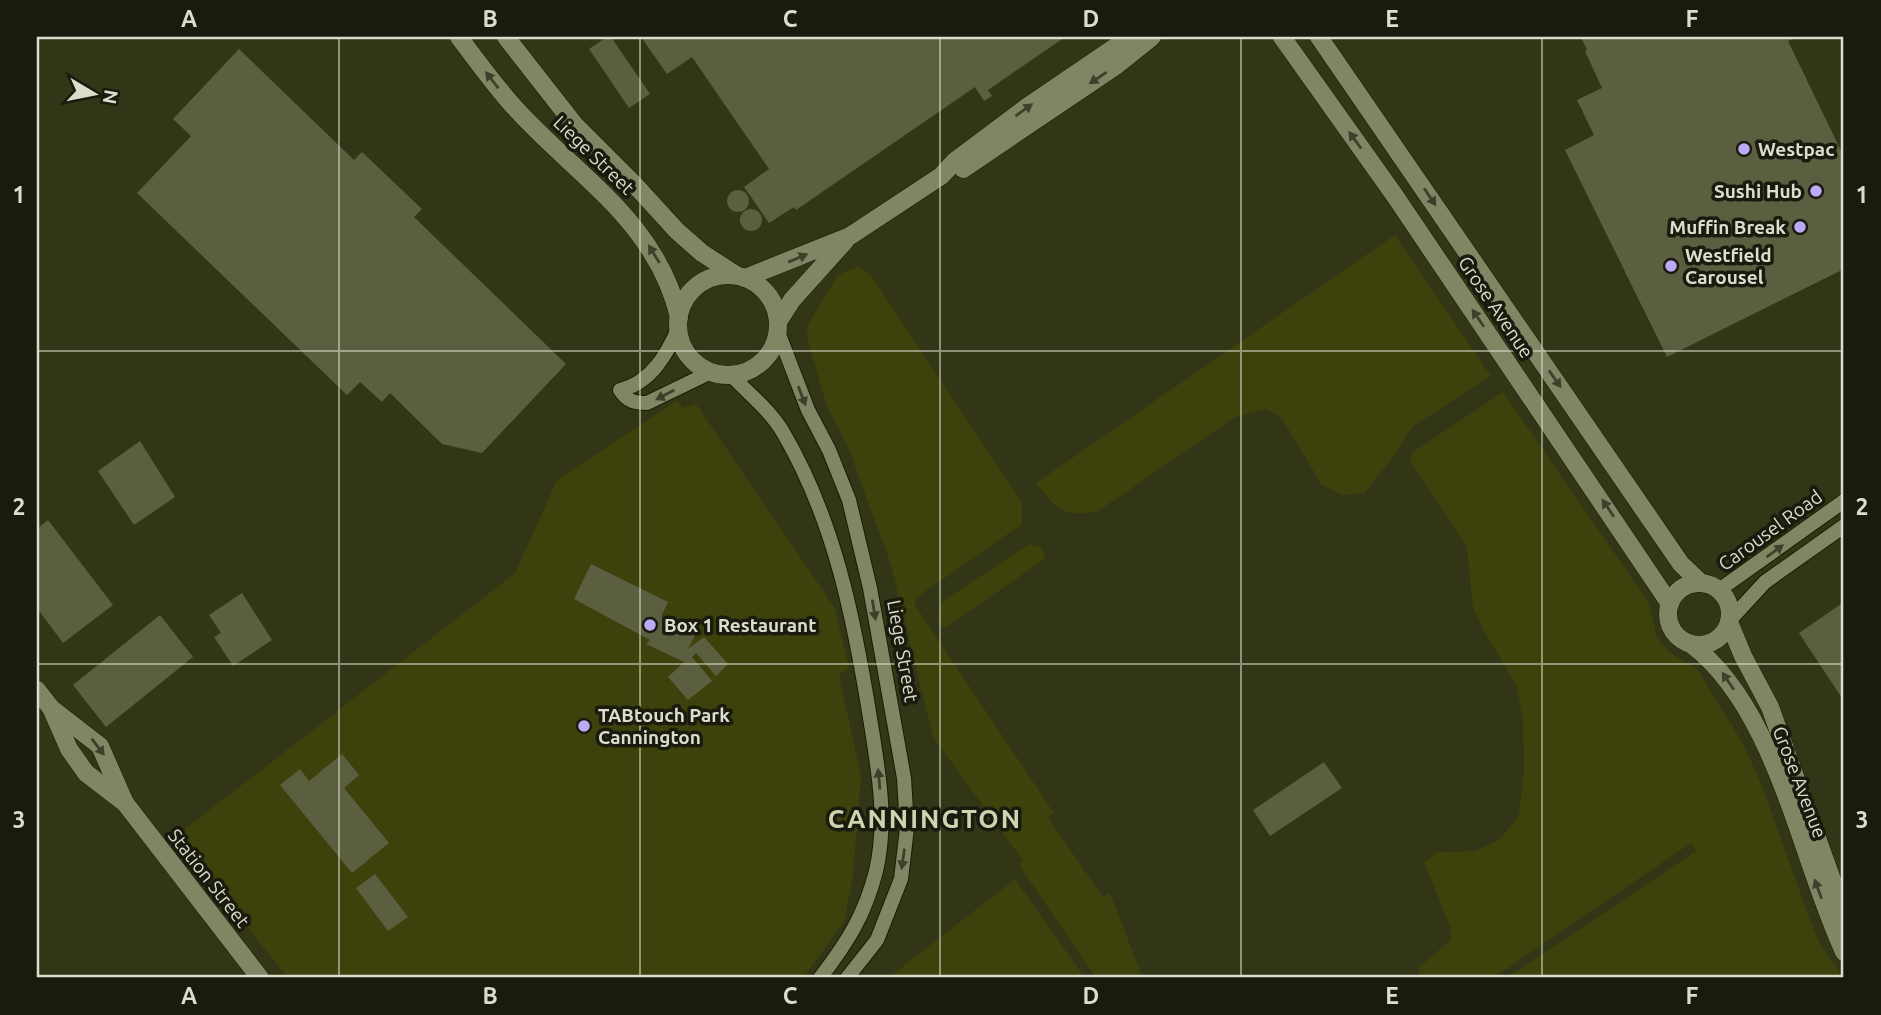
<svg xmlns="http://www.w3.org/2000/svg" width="1881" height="1015" font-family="Ubuntu,sans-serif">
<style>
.green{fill:#3d420c}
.building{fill:#5b5f3f}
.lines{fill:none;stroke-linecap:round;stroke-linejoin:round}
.minor-casing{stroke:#1a1c00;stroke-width:16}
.tertiary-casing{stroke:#1a1c00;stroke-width:19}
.minor{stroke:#808564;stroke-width:14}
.tertiary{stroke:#808564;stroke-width:18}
.oneway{fill:#3e402c}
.grid{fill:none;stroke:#dbdecc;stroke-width:2;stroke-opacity:0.55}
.poi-dot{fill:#bbaaf6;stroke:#1a1b0e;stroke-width:2.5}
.labels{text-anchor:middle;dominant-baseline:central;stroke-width:7;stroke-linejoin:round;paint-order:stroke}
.poi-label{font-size:19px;font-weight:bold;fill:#dbdecc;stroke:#1a1b0e;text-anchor:start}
.street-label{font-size:19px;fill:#dbdecc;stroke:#1a1b0e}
.district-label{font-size:26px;font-weight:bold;letter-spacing:2px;fill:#cfd4b0;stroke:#1a1b0e}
.neatline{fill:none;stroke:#dbdecc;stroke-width:2.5}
.grid-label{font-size:23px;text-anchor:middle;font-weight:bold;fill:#dbdecc}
</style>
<rect width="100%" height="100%" fill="#323516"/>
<g class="green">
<path d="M1395 235 1491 376 1412 427 1392 459 1364 493 1343 495 1322 485 1281 417 1266 409 1235 417 1097 512C1061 516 1058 510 1036 483Z"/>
<polygon points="859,266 870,274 1022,503 1022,524 916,598 915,605 1054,813 1048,818 1103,897 1110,893 1143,978 1096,978 1019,865 1023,861 933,737 891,565 848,447 827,406 807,338 808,324 838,275"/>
<polygon points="1503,392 1649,603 1657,638 1669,652 1697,669 1741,740 1761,783 1810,920 1821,946 1844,978 1507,978 1696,851 1691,843 1493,978 1419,978 1419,967 1450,941 1451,929 1424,862 1437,852 1475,851 1500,839 1519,815 1524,769 1523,720 1517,687 1485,633 1473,608 1467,547 1410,461 1413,452"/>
<polygon points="676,401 684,408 696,404 835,608 849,668 839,675 861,776 853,876 844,922 803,978 288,978 175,837 515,573 557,480"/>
<polygon points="1029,544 1041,547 1046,558 945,628 938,622 940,603"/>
<polygon points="1015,879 1085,978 888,978"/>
</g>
<g class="building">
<polygon points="607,37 611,37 650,94 629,108 589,49"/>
<polygon points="641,37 1065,37 988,90 992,96 984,101 975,87 796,210 794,207 769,223 744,187 769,169 692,57 667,74"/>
<polygon points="1581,37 1798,37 1788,41 1844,157 1844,269 1667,357 1565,150 1594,135 1577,100 1602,88 1585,51 1587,50"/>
<polygon points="239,49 354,160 362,152 422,209 414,217 566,364 482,453 442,444 390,393 382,402 360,382 347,395 137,193 191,136 173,119"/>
<circle cx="738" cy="201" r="11"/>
<circle cx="751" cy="220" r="11"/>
<polygon points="140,441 175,497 134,525 98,471"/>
<polygon points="48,520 113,605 63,643 37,608 37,529"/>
<polygon points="591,564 668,602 661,617 696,633 688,649 704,637 728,664 716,676 696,653 692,657 712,681 688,700 668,677 684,662 646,644 650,640 574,599"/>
<polygon points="242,593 272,640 233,666 214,637 221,633 209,615"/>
<polygon points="1844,602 1844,701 1799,633"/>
<polygon points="160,615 193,657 106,727 73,685"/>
<polygon points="342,754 359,775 344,788 389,843 352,873 280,785 300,769 309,781"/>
<polygon points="1324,762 1342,788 1270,836 1253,810"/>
<polygon points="375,874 408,917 388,931 356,888"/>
</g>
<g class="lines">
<defs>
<g id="minor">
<path d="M679 327C667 354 651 383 620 390 627 401 634 403 647 403L711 372"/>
<polyline points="778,332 808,410 829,450 849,500 870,588 904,778 907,828 901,879 877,940 847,978"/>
<path d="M731 375C749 394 771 411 784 434 835 522 854 619 870 718 878 768 888 821 876 871 865 915 847 943 820 978"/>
<polyline points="1719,590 1844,501"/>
<polyline points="1729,621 1765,582 1844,526"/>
</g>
<g id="tertiary">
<path d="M459 37C477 61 495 86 516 109 578 177 656 221 679 317"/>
<polyline points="506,37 574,124 634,184 677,231 702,253 736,275"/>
<polyline points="1282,37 1395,196 1670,604"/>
<polyline points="1319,37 1681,564 1701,583"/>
<polyline points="963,169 1117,65 1152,37"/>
<circle cx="728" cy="325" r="50"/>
<polyline points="745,278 850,236 941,176 955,161 1027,107 1130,37"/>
<polyline points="778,322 792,300 845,241"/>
<circle cx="1699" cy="614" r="31"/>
<polyline points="1729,622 1743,656 1770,707 1844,913"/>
<path d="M1691 644C1776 708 1800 857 1844 952"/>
<polyline points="37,690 51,708 100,746 125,803"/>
<polyline points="51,708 69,749 86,773 125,803 260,978"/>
</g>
</defs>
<use href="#minor" class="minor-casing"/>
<use href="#tertiary" class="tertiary-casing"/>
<use href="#minor" class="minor"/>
<use href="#tertiary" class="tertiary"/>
</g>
<defs><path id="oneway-solid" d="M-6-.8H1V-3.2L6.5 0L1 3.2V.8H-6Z" transform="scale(1.75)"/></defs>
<g class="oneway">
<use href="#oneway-solid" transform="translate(1098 78) rotate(146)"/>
<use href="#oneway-solid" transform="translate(492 80) rotate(-128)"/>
<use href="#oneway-solid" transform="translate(1024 110) rotate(-36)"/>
<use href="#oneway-solid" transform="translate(1355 140) rotate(-126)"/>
<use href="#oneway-solid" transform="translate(1430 197) rotate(56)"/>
<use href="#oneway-solid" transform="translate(654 254) rotate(-122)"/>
<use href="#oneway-solid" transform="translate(798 258) rotate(-23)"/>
<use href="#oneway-solid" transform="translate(1478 318) rotate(-124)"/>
<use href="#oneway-solid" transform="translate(1555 379) rotate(55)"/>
<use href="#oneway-solid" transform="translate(665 395) rotate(152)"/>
<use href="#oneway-solid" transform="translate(802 396) rotate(69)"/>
<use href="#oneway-solid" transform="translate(1608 508) rotate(-124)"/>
<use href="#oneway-solid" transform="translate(1775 551) rotate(-36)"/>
<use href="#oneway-solid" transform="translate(874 610) rotate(81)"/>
<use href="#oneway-solid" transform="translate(1728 681) rotate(-124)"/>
<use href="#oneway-solid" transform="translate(98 747) rotate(53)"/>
<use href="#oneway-solid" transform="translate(879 779) rotate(-95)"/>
<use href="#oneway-solid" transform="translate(903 859) rotate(98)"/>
<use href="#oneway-solid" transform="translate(1818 889) rotate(-110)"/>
</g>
<path class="grid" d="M339 37V978M640 37V978M940 37V978M1241 37V978M1542 37V978M37 351H1844M37 664H1844"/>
<g class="poi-dot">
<circle cx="1744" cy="149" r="7"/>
<circle cx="1816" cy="191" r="7"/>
<circle cx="1800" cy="227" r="7"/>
<circle cx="1671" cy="266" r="7"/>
<circle cx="650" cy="625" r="7"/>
<circle cx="584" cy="726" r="7"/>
</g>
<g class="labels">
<g class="poi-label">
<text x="1758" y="149">Westpac</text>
<text x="1802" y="191" text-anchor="end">Sushi Hub</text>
<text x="1786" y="227" text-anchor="end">Muffin Break</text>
<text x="1685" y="255">Westfield<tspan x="1685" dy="22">Carousel</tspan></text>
<text x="664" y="625">Box 1 Restaurant</text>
<text x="598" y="715">TABtouch Park<tspan x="598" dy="22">Cannington</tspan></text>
</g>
<g class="street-label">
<text transform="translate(594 155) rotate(44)">Liege Street</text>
<text transform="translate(1496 307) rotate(56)">Grose Avenue</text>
<text transform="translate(1770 530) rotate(-36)">Carousel Road</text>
<text transform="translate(903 651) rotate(80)">Liege Street</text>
<text transform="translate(1800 782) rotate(69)">Grose Avenue</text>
<text transform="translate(209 878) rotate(52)">Station Street</text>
</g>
<g class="district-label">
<text x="925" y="818">CANNINGTON</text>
</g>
</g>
<rect width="1881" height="1015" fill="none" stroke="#1a1b0e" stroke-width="77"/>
<g transform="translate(94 94) rotate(100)" stroke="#1a1b0e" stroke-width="5" paint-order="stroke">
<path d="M0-5L12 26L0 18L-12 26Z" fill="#dbdecc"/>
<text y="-10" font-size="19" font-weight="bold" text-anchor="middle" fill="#dbdecc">N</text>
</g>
<rect x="38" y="38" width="1804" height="938" class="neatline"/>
<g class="grid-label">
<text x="189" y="27">A</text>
<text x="490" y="27">B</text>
<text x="790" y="27">C</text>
<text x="1091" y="27">D</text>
<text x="1392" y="27">E</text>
<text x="1692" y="27">F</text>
<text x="19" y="203">1</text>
<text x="1862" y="203">1</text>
<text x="19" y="515">2</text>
<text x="1862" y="515">2</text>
<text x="19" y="828">3</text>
<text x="1862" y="828">3</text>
<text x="189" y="1004">A</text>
<text x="490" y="1004">B</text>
<text x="790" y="1004">C</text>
<text x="1091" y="1004">D</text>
<text x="1392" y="1004">E</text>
<text x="1692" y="1004">F</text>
</g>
</svg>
